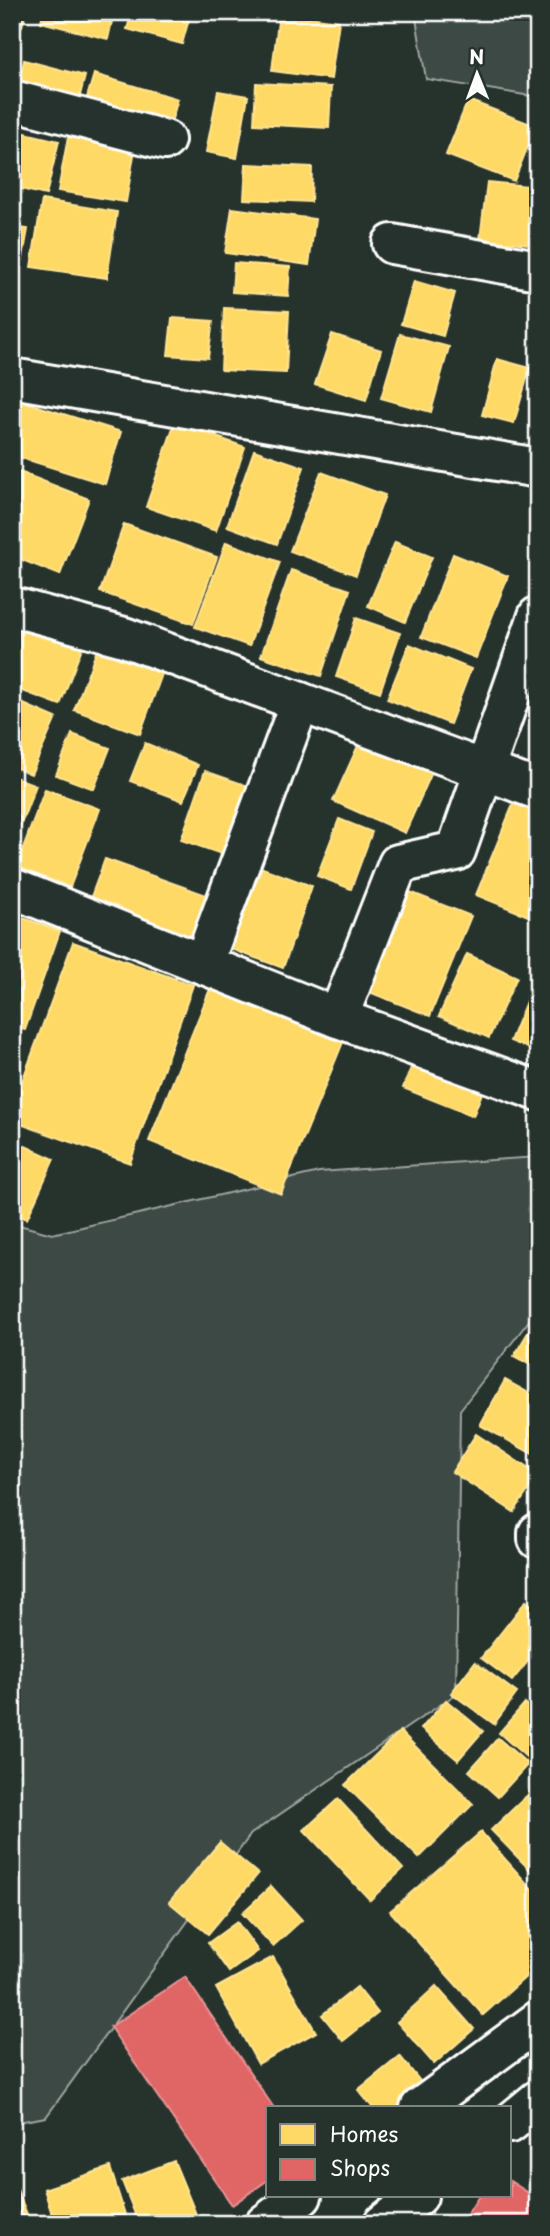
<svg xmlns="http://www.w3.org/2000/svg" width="550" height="2236" font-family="'Playpen Sans',sans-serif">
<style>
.green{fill:#3e4944;stroke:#9ea4a2;stroke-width:2}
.homes{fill:#ffd966;stroke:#ffe494;stroke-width:2}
.shops{fill:#e06666;stroke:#e99494;stroke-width:2}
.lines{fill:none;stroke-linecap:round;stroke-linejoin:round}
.minor-casing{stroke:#fff;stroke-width:44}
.tertiary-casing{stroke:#fff;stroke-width:44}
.minor{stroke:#26332d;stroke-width:38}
.tertiary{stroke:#26332d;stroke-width:38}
</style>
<rect width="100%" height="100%" fill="#26332d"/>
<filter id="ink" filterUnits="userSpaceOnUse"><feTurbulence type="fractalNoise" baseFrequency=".0143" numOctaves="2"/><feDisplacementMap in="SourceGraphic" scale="14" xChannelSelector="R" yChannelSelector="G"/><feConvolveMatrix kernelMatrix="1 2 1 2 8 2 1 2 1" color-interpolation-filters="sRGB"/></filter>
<g filter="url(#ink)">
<g class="green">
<polygon points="415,12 538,12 538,97 426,79"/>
<polygon points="538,1157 538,1309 460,1410 456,1694 251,1834 46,2117 12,2123 12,1223 52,1234 319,1172"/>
</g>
<g class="homes">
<polygon points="12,12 26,12 22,26 12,23"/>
<polygon points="43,12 114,12 108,39 41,22"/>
<polygon points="132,12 191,12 182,44 127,29"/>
<polygon points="279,13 339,21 331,79 272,71"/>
<polygon points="24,60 85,76 78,103 18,88"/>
<polygon points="94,74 178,99 169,129 85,104"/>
<polygon points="256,83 331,87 329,128 254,124"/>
<polygon points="218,91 248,96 237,158 206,152"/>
<polygon points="468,100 536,126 514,181 446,155"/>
<polygon points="21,132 59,141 46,195 12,187 12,144 18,146"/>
<polygon points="68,137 135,149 126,202 58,191"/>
<polygon points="246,164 312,167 311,202 244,199"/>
<polygon points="487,182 538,187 538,245 480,239"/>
<polygon points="42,200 117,212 107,278 31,267"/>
<polygon points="232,208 315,219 309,265 225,253"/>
<polygon points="12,227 28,229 22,263 12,261"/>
<polygon points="234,263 290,267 288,296 232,292"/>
<polygon points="414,281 455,293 443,336 401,324"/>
<polygon points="224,308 289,311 286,373 221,370"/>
<polygon points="172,318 213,321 208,358 168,355"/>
<polygon points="332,334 381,350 366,400 315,384"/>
<polygon points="400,334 449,347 431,412 381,398"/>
<polygon points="497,359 530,368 514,423 482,415"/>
<polygon points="12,398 121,432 105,484 12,455"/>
<polygon points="175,422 245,447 216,531 146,507"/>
<polygon points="254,450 304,467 277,544 227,526"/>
<polygon points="12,469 89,499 60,575 12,556"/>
<polygon points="321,472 385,495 356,575 290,551"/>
<polygon points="124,524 217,557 193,624 100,592"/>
<polygon points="226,542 280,562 249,646 195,627"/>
<polygon points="395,542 432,557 405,622 368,606"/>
<polygon points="453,554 508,576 476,658 421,637"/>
<polygon points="291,570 350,590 321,676 261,656"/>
<polygon points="356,618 400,633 380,692 336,677"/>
<polygon points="17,621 83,645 60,705 12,687 12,634"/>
<polygon points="409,644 471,669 450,724 387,699"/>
<polygon points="97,650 162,674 140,734 74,710"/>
<polygon points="12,699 56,718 31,774 12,766"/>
<polygon points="72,734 110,748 94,789 56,775"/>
<polygon points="361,739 433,770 405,833 333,801"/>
<polygon points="145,743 198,765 183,801 130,781"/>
<polygon points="205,771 257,789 233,858 181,840"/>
<polygon points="12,776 36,785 12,847"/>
<polygon points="45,789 100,809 70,887 16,867"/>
<polygon points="514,802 538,812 538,920 476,895"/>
<polygon points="339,819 372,832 351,889 317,876"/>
<polygon points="105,859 215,898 199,943 88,905"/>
<polygon points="249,863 312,886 283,968 220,945"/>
<polygon points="410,892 471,916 430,1016 369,992"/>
<polygon points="12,914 60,931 25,1030 12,1026"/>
<polygon points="73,942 193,985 130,1163 12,1121 12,1109"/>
<polygon points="467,954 517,977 489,1038 439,1016"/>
<polygon points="538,972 538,1052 510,1041"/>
<polygon points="210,989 343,1042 281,1194 149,1141"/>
<polygon points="414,1060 484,1088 473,1116 403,1088"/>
<polygon points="12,1140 54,1159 27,1219 12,1213"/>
<polygon points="537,1317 538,1318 538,1369 514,1356"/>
<polygon points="505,1380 538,1398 538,1457 480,1425"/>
<polygon points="476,1434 538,1475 514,1512 452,1472"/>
<polygon points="526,1601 538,1610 538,1649 512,1681 481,1658"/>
<polygon points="475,1662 517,1693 494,1724 451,1693"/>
<polygon points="446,1700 483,1731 458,1760 421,1729"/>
<polygon points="525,1703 538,1715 538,1758 533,1763 499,1733"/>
<polygon points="400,1731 473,1804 419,1858 345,1785"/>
<polygon points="498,1738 528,1764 498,1797 469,1771"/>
<polygon points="538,1785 538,1872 535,1875 491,1830"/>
<polygon points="338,1799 403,1869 370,1900 304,1830"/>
<polygon points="481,1832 538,1896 538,1966 483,2015 390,1911"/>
<polygon points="220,1842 258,1874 208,1934 169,1902"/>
<polygon points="271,1886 302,1920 273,1946 242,1913"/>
<polygon points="237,1922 258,1951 229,1972 208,1943"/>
<polygon points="273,1957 316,2032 258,2064 216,1988"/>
<polygon points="436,1986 474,2029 434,2064 397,2022"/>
<polygon points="357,1987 378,2013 343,2041 322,2015"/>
<polygon points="400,2056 424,2086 395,2108 373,2108 358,2090"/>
<polygon points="174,2161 200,2224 139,2224 122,2181"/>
<polygon points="110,2167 128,2224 55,2224 44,2189"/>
<polygon points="13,2180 31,2224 12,2224"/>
</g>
<g class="shops">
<polygon points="185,1977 274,2108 268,2108 268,2180 232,2205 110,2027"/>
<polygon points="510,2181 538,2199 538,2224 461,2224 479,2196 510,2196"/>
</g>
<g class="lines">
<defs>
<g id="minor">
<polyline points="12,100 165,140"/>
<polyline points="392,244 538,270"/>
<polyline points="12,378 538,468"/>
<polyline points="17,608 124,637 538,790"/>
<polyline points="12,888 338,1018 538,1091"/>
<polyline points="203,964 300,702"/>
<polyline points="338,1018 398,864 456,851 538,616"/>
<polyline points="538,1533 538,1539"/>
</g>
<g id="tertiary">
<polyline points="420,2108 538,2021"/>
<polyline points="510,2123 538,2100"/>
<polyline points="265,2224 302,2196"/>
<polyline points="383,2224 418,2196"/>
</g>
</defs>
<use href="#minor" class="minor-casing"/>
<use href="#tertiary" class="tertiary-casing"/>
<use href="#minor" class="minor"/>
<use href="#tertiary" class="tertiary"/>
</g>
</g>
<rect width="550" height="2236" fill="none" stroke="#26332d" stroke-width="42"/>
<rect x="21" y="21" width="508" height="2194" fill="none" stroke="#fff" stroke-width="2.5" filter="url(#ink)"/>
<rect x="266" y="2106" width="245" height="91" fill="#26332d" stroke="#7d8581" stroke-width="2"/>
<rect x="280" y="2124" width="35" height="21" fill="#ffd966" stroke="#7d8581" stroke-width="2"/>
<text x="330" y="2142" font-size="21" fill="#ffffff">Homes</text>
<rect x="280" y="2159" width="35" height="21" fill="#e06666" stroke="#7d8581" stroke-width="2"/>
<text x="330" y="2176" font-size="21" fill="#ffffff">Shops</text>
<g transform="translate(477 74) rotate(359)" stroke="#26332d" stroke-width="5" paint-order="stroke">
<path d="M0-5L12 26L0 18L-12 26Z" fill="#ffffff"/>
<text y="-10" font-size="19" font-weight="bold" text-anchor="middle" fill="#ffffff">N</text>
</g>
</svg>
